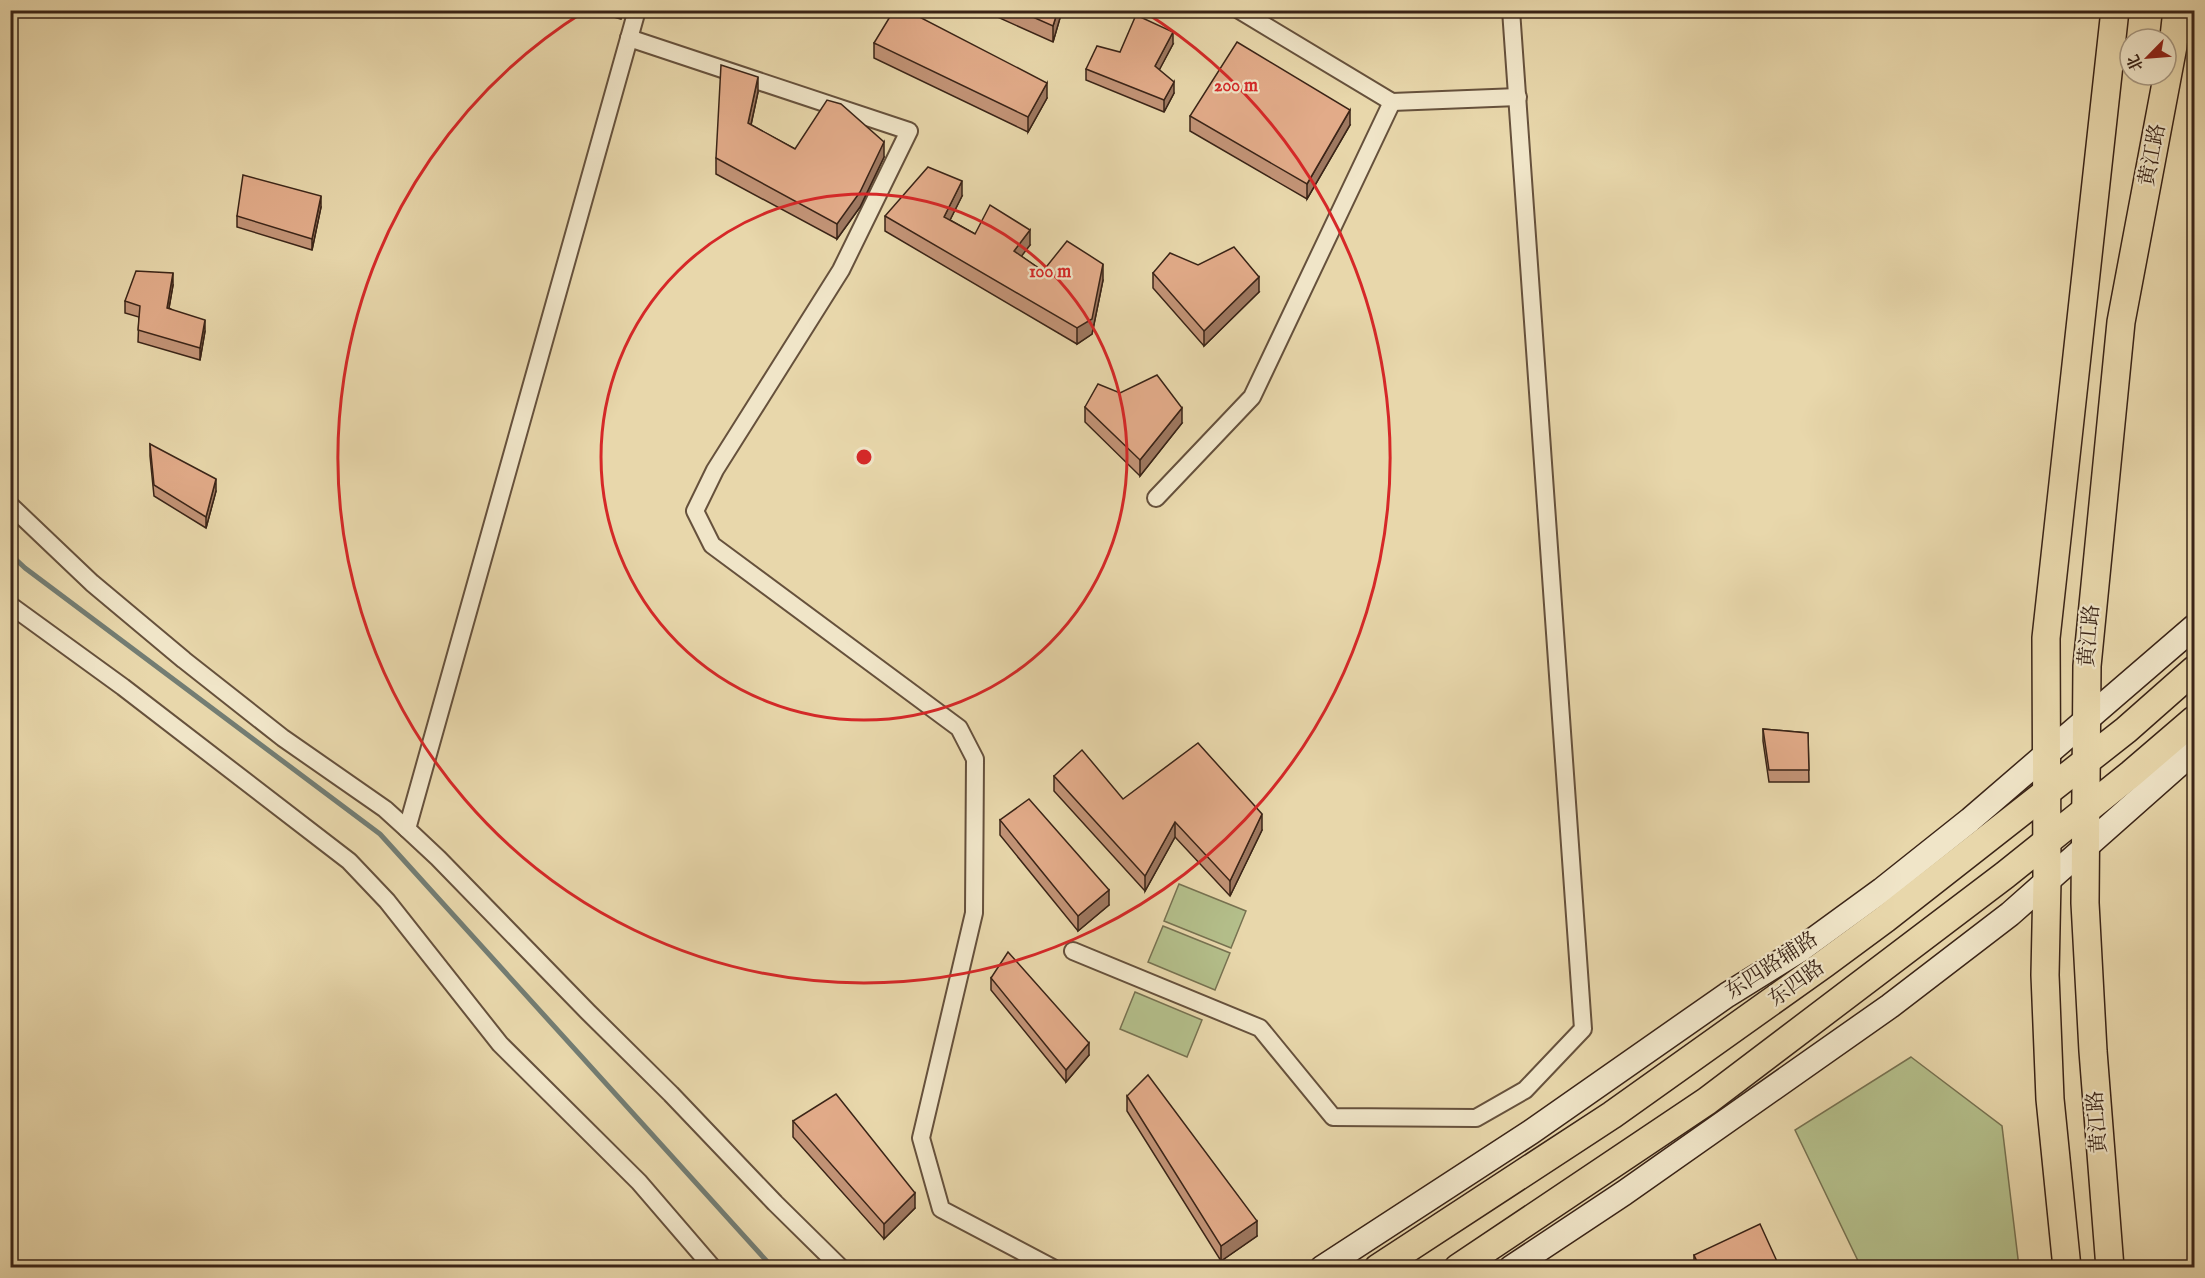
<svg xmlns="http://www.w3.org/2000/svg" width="2205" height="1278" font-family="'IM FELL English','Noto Serif SC',serif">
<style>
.green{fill:#b4bf8b;stroke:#777251;stroke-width:1.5}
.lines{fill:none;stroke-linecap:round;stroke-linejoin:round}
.stream{stroke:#737d73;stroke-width:5}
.street-casing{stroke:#66513c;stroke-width:20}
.secondary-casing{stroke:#3a2417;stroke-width:27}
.primary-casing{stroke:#3a2417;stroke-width:30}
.street{stroke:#f0e5c8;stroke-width:16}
.secondary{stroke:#f0e5c8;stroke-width:24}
.primary{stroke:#e8d7ab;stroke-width:27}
.wall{fill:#c29376;stroke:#3a2417;stroke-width:1.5}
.shaded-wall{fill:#9e7860;stroke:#3a2417;stroke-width:1.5}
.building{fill:#e2ab89;stroke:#3a2417;stroke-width:1.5}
.ring{fill:none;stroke:#d62828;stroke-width:3}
.labels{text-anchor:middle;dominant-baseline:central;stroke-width:4.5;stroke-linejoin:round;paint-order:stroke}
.street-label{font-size:21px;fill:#3a2417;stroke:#f0e5c8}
.centre{fill:#d62828;stroke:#f0e5c8;stroke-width:3}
.ring-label{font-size:18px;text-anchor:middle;font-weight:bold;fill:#d62828;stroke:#f0e5c8;stroke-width:4.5;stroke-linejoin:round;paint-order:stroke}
</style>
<rect width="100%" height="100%" fill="#e8d7ab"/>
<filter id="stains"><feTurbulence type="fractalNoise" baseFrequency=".00333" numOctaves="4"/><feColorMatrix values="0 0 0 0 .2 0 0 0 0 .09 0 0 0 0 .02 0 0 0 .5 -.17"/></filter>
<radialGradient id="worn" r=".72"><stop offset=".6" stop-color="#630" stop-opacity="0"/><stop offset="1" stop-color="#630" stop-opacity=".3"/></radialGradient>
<g class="green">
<polygon points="1179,884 1246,911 1231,948 1164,921"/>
<polygon points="1163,926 1230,953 1215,990 1148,962"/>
<polygon points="1135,992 1202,1020 1187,1057 1120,1029"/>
<polygon points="1911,1057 2002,1126 2019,1267 1861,1267 1795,1130"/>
</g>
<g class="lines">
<polyline class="stream" points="10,554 25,568 380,834 773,1268"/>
<defs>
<g id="street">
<polyline points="1239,10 1392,102 1518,97"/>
<polyline points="629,38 909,131 841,270 715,470 695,511 712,545 959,728 975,759 974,913 921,1138 941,1209 1053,1268"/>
<polyline points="1156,498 1252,397 1392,102"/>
<polyline points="10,505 92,583 184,660 283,738 385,809 407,829 438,858 588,1012 671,1094 775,1203 841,1268"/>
<polyline points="10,605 123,687 349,861 387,901 500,1044 639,1182 713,1268"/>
<polyline points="407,829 637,10"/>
<polyline points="1073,951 1260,1028 1333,1117 1476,1118 1525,1090 1583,1029 1511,10"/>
</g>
<g id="secondary">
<polyline points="1322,1268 1531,1132 1727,995 1801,949 1882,890 1970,820 2194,627"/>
<polyline points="1511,1268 1624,1193 1890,1006 2010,914 2194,751"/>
</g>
<g id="primary">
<polyline points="1378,1268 1612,1115 1824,964 1885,919 2126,730 2194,670"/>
<polyline points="1458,1268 1707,1101 2005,875 2131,774 2194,720"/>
<polyline points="2067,1268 2050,1099 2045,975 2047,880 2046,638 2115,10"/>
<polyline points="2110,1268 2093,1051 2085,903 2087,666 2121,322 2173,46 2177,10"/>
</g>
</defs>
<use href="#street" class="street-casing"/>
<use href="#secondary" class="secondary-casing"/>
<use href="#primary" class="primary-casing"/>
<use href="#street" class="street"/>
<use href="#secondary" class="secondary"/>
<use href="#primary" class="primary"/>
</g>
<g class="wall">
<polygon points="588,10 623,10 621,19"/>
<polygon points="982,10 1060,10 1060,18 1053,42"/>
<polygon points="874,43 1047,98 1028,132 874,58"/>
<polygon points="1173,44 1159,70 1174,93 1164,112 1086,80 1086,69"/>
<polygon points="758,92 751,125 795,149 884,157 860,207 837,239 716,174 716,158"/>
<polygon points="1190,116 1350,125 1307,199 1190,131"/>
<polygon points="962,196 950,220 975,234 1030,245 1021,256 1043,271 1103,280 1092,334 1077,344 885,231 885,216"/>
<polygon points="321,207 312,250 237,227 237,216"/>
<polygon points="1153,273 1259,292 1204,346 1153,288"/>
<polygon points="173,285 169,308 205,331 200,360 138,342 139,317 125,313 125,301"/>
<polygon points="1085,407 1182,423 1140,476 1085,422"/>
<polygon points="150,444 216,491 206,528 154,496 150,456"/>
<polygon points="1763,729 1808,733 1809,782 1769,782 1763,741"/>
<polygon points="1054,776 1123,799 1262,830 1230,896 1175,837 1145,891 1054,791"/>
<polygon points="1000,820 1109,905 1078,931 1000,835"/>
<polygon points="991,978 1089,1055 1066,1082 991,990"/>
<polygon points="1127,1096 1257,1236 1221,1261 1127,1111"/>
<polygon points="793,1121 915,1208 884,1239 793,1137"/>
<polygon points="1694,1255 1780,1268 1694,1268"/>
</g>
<g class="shaded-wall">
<polygon points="1058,10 1060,10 1060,18 1053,42 1053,26"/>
<polygon points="1173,32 1173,44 1155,78 1155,66"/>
<polygon points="758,77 758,92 748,138 748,123"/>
<polygon points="1174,82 1174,93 1164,112 1164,100"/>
<polygon points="1047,83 1047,98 1028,132 1028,117"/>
<polygon points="1350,110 1350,125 1307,199 1307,184"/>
<polygon points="884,142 884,157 860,207 837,239 837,224"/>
<polygon points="962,181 962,196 944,232 944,217"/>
<polygon points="321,196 321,207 312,250 312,239"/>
<polygon points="1030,230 1030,245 1014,266 1014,251"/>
<polygon points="1103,264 1103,280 1092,334 1077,344 1077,328"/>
<polygon points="173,273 173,285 167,319 167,308"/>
<polygon points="1259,277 1259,292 1204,346 1204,331"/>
<polygon points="205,320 205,331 200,360 200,348"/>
<polygon points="1182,408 1182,423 1140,476 1140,460"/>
<polygon points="216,479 216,491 206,528 206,517"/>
<polygon points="1262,814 1262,830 1230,896 1230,881"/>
<polygon points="1175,822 1175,837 1145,891 1145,876"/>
<polygon points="1109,890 1109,905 1078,931 1078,916"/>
<polygon points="1089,1043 1089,1055 1066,1082 1066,1070"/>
<polygon points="915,1193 915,1208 884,1239 884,1224"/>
<polygon points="1257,1221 1257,1236 1221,1261 1221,1246"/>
</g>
<g class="building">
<polygon points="894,10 906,10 1047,83 1028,117 874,43"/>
<polygon points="1017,10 1058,10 1053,26"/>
<polygon points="1136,15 1173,32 1155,66 1174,82 1164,100 1086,69 1097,46 1120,52"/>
<polygon points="1237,42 1350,110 1307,184 1190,116"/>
<polygon points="721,65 758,77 748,123 795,149 827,100 841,104 884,142 860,192 837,224 716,158"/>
<polygon points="928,167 962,181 944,217 975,234 990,205 1030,230 1014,251 1043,271 1067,241 1103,264 1092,319 1077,328 885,216"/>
<polygon points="243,175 321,196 312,239 237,216"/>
<polygon points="1234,247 1259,277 1204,331 1153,273 1170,253 1198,265"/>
<polygon points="136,271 173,273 167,308 205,320 200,348 138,330 140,306 125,301"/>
<polygon points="1157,375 1182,408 1140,460 1085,407 1098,384 1120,393"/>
<polygon points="150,444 216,479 206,517 154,485"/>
<polygon points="1763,729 1808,733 1809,770 1769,770"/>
<polygon points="1198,743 1262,814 1230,881 1175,822 1145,876 1054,776 1082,750 1123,799"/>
<polygon points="1029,799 1109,890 1078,916 1000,820"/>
<polygon points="1008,952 1089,1043 1066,1070 991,978"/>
<polygon points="1148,1075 1257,1221 1221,1246 1127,1096"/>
<polygon points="836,1094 915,1193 884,1224 793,1121"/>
<polygon points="1760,1224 1780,1268 1700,1268 1694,1255"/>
</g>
<g class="ring">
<circle cx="864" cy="457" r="263"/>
<path d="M1143 11A526 526 0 1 1 585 11"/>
</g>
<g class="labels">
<g class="street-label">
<text transform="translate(2153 155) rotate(-79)">黄江路</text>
<text transform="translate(2090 636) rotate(-85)">黄江路</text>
<text transform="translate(1772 966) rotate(-33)">东四路辅路</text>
<text transform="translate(1797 984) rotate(-36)">东四路</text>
<text transform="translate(2098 1122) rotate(-94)">黄江路</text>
</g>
</g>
<circle cx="864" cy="457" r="9" class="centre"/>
<g class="ring-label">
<text x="1236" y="91">200 m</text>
<text x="1050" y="277">100 m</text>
</g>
<rect width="2205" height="1278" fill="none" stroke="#e8d7ab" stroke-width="36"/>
<rect x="12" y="12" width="2181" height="1254" fill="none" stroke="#3a2417" stroke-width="3"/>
<rect x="18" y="18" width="2169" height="1242" fill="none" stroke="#3a2417" stroke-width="1.5"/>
<g transform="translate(2148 57) rotate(245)"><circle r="28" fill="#f0e5c8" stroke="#a79881" stroke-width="1.5"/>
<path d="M0-4.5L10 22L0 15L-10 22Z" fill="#8f2418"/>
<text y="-9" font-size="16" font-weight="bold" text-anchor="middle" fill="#3a2417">北</text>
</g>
<rect width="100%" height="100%" filter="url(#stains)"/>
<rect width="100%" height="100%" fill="url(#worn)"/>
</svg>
